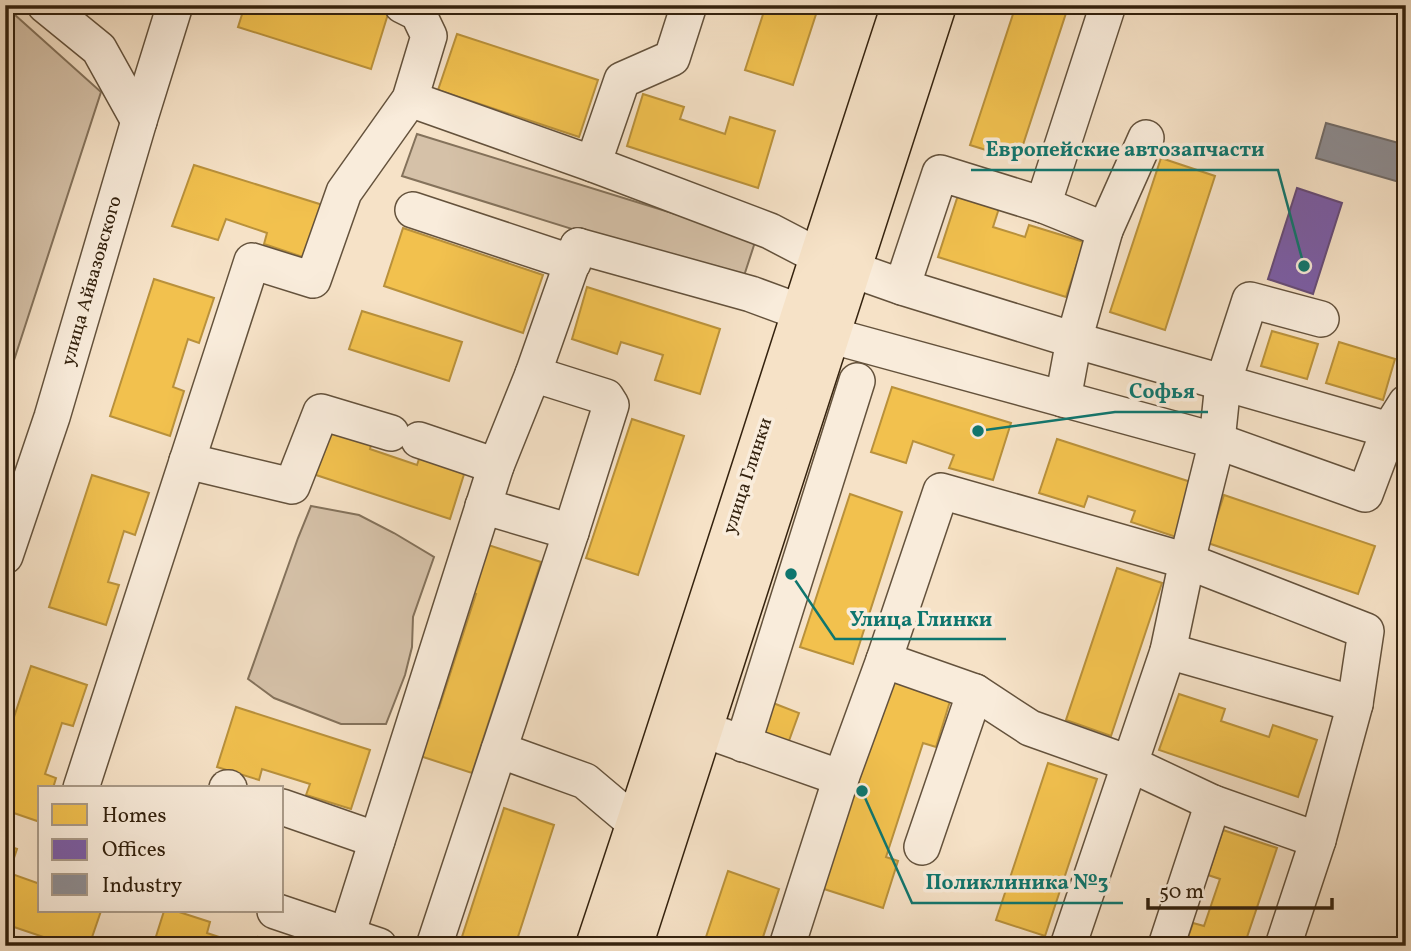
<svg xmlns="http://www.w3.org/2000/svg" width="1411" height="951" font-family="Vollkorn,serif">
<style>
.green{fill:#d5c1a8;stroke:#84725b;stroke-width:2}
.homes{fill:#f2c14e;stroke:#b9913b;stroke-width:2}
.offices{fill:#7b5ea7;stroke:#664c79;stroke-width:2}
.industry{fill:#8d8d92;stroke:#726d6a;stroke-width:2}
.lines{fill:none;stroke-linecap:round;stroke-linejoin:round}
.minor-casing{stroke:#64523c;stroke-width:38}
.highway-casing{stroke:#34220e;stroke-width:41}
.minor{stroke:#f9ecdb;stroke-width:35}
.highway{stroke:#f6e2c7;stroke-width:38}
.labels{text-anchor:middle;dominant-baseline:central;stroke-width:7;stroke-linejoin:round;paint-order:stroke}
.street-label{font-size:19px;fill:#34220e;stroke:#f9ecdb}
.leader{fill:none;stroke:#0f766e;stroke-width:2.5}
.callout-dot{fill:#0f766e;stroke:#f9ecdb;stroke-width:2.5}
.callout-label{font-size:21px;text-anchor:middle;font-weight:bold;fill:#0f766e;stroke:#f9ecdb;stroke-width:7;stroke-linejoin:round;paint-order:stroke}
</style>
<rect width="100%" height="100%" fill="#f6e2c7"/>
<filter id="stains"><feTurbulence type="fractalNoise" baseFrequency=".00286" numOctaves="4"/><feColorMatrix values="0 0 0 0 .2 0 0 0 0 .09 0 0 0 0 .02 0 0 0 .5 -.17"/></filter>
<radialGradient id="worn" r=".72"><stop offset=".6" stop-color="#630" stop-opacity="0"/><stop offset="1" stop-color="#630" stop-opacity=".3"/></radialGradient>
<g class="green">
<polygon points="5,6 101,92 5,388"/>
<polygon points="417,134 756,239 742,282 402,176"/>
<polygon points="311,506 359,515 394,533 434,557 413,617 412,647 405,675 386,724 341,724 274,698 248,679 298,538"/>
</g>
<g class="homes">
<polygon points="245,5 320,5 339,12 341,5 361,5 388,14 371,69 238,27"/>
<polygon points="766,5 819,5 793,85 745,70"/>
<polygon points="1016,5 1053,5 1067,10 1018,160 970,145"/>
<polygon points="457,34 598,80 579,137 438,90"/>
<polygon points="643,94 684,107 680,119 725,134 730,117 775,131 758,188 627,146"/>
<polygon points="1161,158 1215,176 1165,330 1110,312"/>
<polygon points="194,165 326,206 309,259 264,244 267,233 226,219 218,240 172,226"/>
<polygon points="960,189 1001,202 993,227 1025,237 1029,225 1084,242 1066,297 938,257"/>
<polygon points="403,228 543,275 523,333 384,286"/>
<polygon points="154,279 214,298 199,343 188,339 173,387 184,391 170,436 110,416"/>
<polygon points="587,287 720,329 700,394 655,380 663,355 621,342 617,354 572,339"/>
<polygon points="362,311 462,342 449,381 349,349"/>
<polygon points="1272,331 1318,344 1307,379 1261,366"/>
<polygon points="1339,342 1395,359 1383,400 1326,383"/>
<polygon points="892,387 1011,423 993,480 949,468 954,455 913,441 906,463 871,452"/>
<polygon points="632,419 684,436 638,575 586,558"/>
<polygon points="329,423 373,438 370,449 417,465 421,453 466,468 450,519 313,474"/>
<polygon points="1057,439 1194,483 1176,537 1131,522 1135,511 1088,496 1084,507 1039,493"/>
<polygon points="92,475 149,493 135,535 124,531 108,582 119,585 106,625 49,607"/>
<polygon points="850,494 902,512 853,664 800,647"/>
<polygon points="1224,495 1375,546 1358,594 1208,543"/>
<polygon points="479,542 541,562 472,773 411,753 426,704 439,708 476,594 463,590"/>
<polygon points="1117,568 1162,583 1111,736 1066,720"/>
<polygon points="31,666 87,685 73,726 62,723 45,774 56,778 53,788 40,788 40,822 5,810 5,744"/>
<polygon points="894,680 951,698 936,747 923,743 886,857 898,861 883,908 821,888"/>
<polygon points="1179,694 1225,709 1221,721 1269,737 1273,725 1317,740 1298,797 1159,750"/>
<polygon points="773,703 799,713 786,749 760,740"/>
<polygon points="236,707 370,750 351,809 306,795 310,784 262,769 259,780 217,767"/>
<polygon points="1048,763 1097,779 1045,936 996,920"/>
<polygon points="504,808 554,825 515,946 459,946"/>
<polygon points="1223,830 1277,848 1244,946 1185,946 1193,923 1204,926 1220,879 1208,875"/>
<polygon points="5,845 17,849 9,873 40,884 40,911 101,911 89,946 70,946 5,924"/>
<polygon points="728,871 779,889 760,946 703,946"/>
<polygon points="164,911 176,911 210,922 207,933 246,946 153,946"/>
<polygon points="258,937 284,946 255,946"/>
</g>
<polygon class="offices" points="1297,188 1342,203 1313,294 1268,279"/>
<polygon class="industry" points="1326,123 1406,145 1406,184 1316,158"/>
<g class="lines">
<defs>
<g id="minor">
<polyline points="45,5 99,49 139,121"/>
<polyline points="410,99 593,164 770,231 818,256"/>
<polyline points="593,164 622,80 672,58 689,5"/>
<polyline points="413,210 573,263 578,246 751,294 800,312"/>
<polyline points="1105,230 1146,138"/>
<polyline points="851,269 902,287 1074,340 1389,430"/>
<polyline points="902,287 940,173 1043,205"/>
<polyline points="829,335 1217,441 1365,494 1389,430 1406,403"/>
<polyline points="533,374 606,397 611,405 571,532"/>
<polyline points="1063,399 1074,340 1105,230 1043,205 1108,5"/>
<polyline points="419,440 496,466"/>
<polyline points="187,461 292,486 321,412 391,433"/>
<polyline points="5,556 52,417 139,121 175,5"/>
<polyline points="1168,651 1355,704"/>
<polyline points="884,660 975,692 922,847"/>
<polyline points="975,692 1030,728 1128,763 1213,803 1318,840"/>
<polyline points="722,736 841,778"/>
<polyline points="743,744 857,381"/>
<polyline points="499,750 585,781 636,824"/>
<polyline points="81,788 252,261 313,280 344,192 410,99 429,36 418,13 402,5"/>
<polyline points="227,788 229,788"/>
<polyline points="282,807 377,840"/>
<polyline points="275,911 379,946"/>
<polyline points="347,935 496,466 533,374 578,246"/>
<polyline points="434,946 571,532 483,506"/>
<polyline points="787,946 841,778 884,660 941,491 1187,561 1366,631 1355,704 1318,840 1283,946"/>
<polyline points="1068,946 1168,651 1187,561 1217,441 1223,383 1250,300 1321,319"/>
<polyline points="1166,946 1213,803"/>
</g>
<g id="highway">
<path d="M595 946C700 633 798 318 901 5"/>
<path d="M633 946C734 632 835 318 937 5"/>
</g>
</defs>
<use href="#minor" class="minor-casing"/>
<use href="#highway" class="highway-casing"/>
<use href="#minor" class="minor"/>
<use href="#highway" class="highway"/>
</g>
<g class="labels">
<g class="street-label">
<text transform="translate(92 281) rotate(-74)">улица Айвазовского</text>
<text transform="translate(748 476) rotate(-72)">улица Глинки</text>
</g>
</g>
<path class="leader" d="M1304 266L1278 170H971M978 431L1115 412H1208M791 574L835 639H1006M862 791L912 903H1123"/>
<g class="callout-dot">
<circle cx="1304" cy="266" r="7"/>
<circle cx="978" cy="431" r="7"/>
<circle cx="791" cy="574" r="7"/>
<circle cx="862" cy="791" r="7"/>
</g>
<g class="callout-label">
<text x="1125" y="156">Европейские автозапчасти</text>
<text x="1162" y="398">Софья</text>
<text x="921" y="626">Улица Глинки</text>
<text x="1017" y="889">Поликлиника №3</text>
</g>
<rect width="1411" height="951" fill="none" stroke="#f6e2c7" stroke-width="28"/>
<rect x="7" y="7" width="1397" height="937" fill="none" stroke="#34220e" stroke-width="3.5"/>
<rect x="14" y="14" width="1383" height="923" fill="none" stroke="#34220e" stroke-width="2"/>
<rect x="38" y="786" width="245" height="126" fill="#f9ecdb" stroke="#aa9b89" stroke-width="2"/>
<rect x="52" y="804" width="35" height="21" fill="#f2c14e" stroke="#aa9b89" stroke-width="2"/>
<text x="102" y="822" font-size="21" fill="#34220e">Homes</text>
<rect x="52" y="839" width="35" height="21" fill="#7b5ea7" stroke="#aa9b89" stroke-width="2"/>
<text x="102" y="856" font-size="21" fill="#34220e">Offices</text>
<rect x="52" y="874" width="35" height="21" fill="#8d8d92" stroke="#aa9b89" stroke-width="2"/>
<text x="102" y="892" font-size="21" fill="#34220e">Industry</text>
<path d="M1148 898v10h184v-10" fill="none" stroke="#34220e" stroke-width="3.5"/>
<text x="1159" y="898" font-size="21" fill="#34220e" stroke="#f9ecdb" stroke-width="5" paint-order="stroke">50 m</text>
<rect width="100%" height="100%" filter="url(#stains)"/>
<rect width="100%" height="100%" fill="url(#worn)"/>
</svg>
